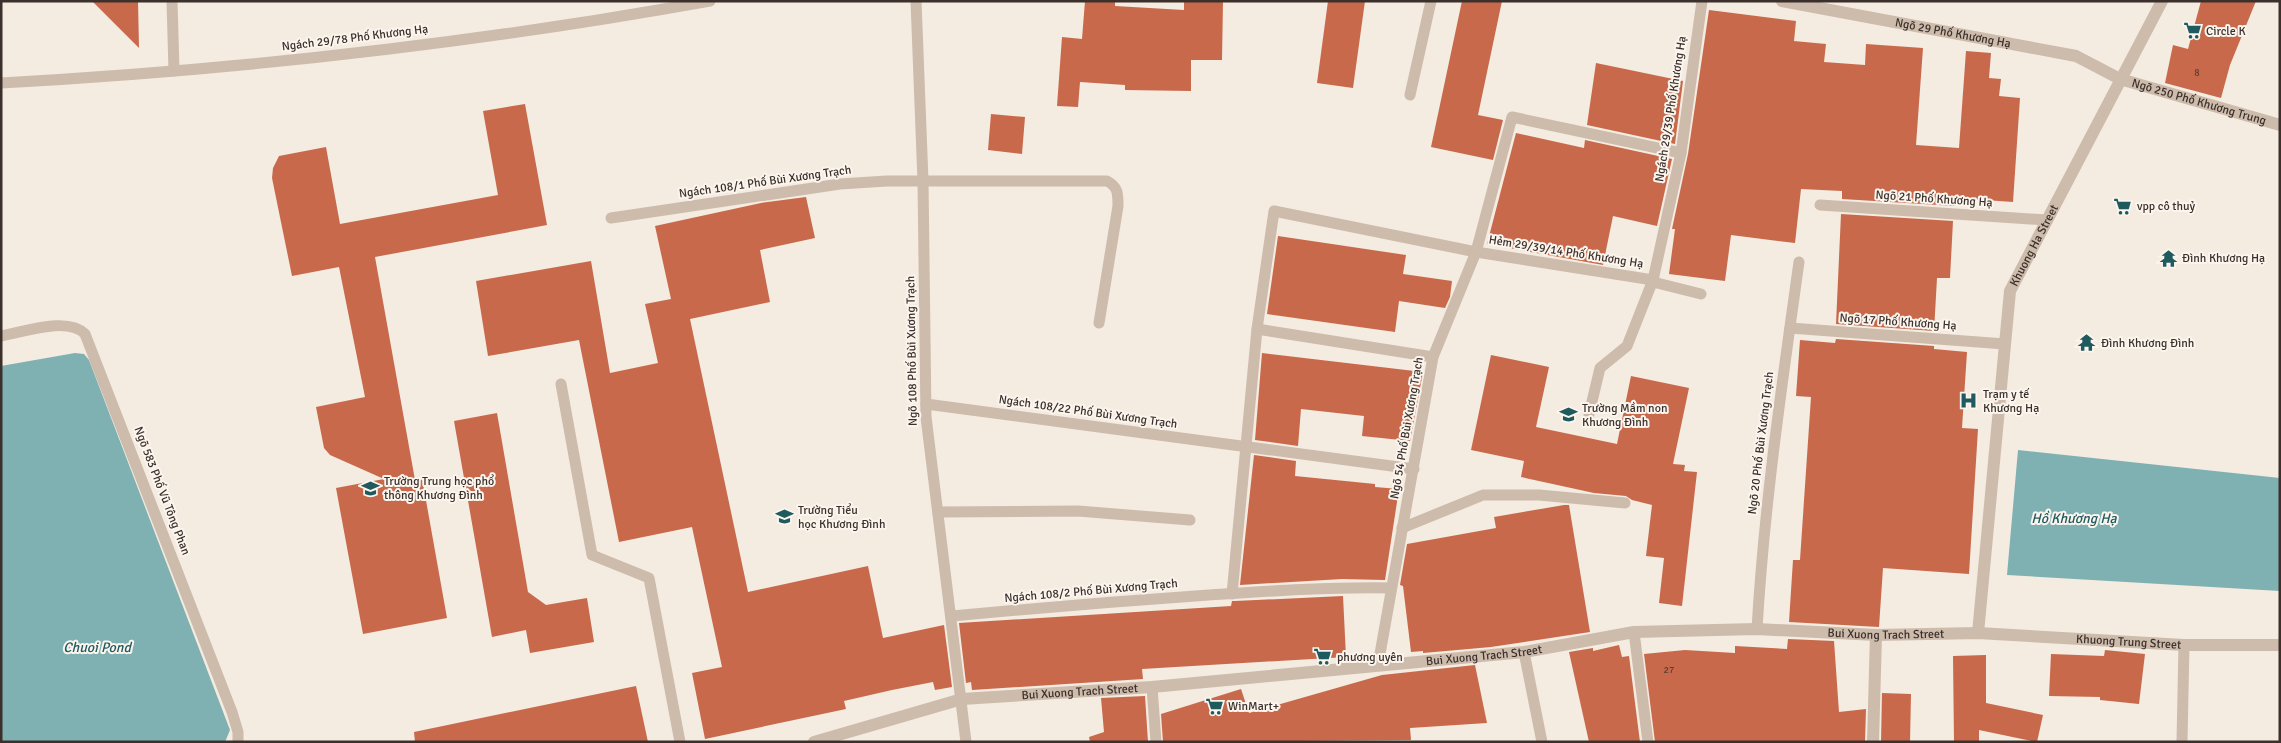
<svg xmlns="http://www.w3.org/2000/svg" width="2281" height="743" font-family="Signika,sans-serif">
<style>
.water{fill:#7fb0b2}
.building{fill:#c8694b}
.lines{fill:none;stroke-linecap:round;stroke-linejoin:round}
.service{stroke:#cdbbac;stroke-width:11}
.minor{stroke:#cdbbac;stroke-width:12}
.tertiary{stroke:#cdbbac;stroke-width:12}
.labels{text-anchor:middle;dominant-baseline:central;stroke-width:4;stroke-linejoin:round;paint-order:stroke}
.number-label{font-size:10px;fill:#5e3e33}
.poi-label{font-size:12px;fill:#3b302b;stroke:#fbf5ee;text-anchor:start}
.street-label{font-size:12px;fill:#3b302b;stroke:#fbf5ee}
.water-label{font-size:14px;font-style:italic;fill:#1f5a5e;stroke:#fbf5ee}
</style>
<rect width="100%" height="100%" fill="#f4ebe1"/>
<g class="water">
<polygon points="75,353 84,354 89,360 230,730 225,742 1,742 1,366"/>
<polygon points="2018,450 2280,478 2280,591 2007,575"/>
</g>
<g class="building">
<polygon points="92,1 138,1 139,48"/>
<polygon points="1085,1 1115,1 1115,6 1184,10 1184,1 1223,1 1222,60 1191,60 1191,91 1125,90 1125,85 1080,82 1078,107 1057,106 1062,37 1082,39"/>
<polygon points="1328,1 1365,1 1353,88 1317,83"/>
<polygon points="1462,1 1502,1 1478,115 1503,120 1493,160 1431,147"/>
<polygon points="2201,1 2256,1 2230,65 2221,98 2165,83 2173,45 2188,49"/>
<polygon points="1709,10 1796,21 1794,41 1826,44 1824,62 1865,65 1866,44 1923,48 1916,145 1959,148 1966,51 1991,53 1989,78 2001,79 1999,96 2020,98 2013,202 1956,198 1955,206 1842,199 1842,191 1801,189 1795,243 1731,235 1725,281 1669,274 1675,229 1672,229 1688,154"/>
<polygon points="1596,63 1683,81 1675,144 1587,125"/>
<polygon points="525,104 547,225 375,257 415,480 422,478 447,618 363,634 336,488 384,479 330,455 324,448 316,407 365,397 339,267 292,276 272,178 273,168 279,156 326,147 340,224 498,195 483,111"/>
<polygon points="991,114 1025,117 1022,154 988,150"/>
<polygon points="1516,133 1584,148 1585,140 1672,159 1657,226 1613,216 1603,265 1487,244"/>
<polygon points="806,197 815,238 760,250 770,302 690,319 748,592 868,566 883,638 944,625 952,687 935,690 933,682 892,690 844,701 846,709 705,739 692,673 722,667 692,527 619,542 579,340 488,356 476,281 591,261 610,373 658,363 645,304 671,299 655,226 761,203"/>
<polygon points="1841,214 1953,221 1950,278 1937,278 1934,331 1836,324"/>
<polygon points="1278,236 1406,255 1403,274 1452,281 1450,297 1445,308 1399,301 1395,332 1267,314"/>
<polygon points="1836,339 1934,346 1934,349 1967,352 1962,428 1978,429 1969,574 1883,568 1879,627 1789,622 1793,560 1800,560 1811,397 1796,396 1800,340 1835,343"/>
<polygon points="1262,353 1423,372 1410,441 1362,436 1364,416 1301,409 1298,446 1255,440"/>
<polygon points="1491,355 1549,367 1536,427 1617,444 1631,376 1689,388 1673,464 1685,465 1684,471 1697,472 1682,606 1659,603 1664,558 1646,556 1652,505 1632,500 1626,496 1594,493 1521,477 1524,461 1471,450"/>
<polygon points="497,413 528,592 546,605 587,598 594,642 530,653 526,630 492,637 454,421"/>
<polygon points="1254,455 1296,461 1295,476 1375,484 1375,487 1399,489 1385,580 1342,579 1240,585"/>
<polygon points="1564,505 1569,505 1590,632 1491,647 1423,653 1423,651 1411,652 1403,586 1400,585 1407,544 1496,528 1494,517"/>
<polygon points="1343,596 1346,657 1142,669 1143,679 972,690 971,682 966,683 959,623 1231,606 1232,601 1235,601"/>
<polygon points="1788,639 1834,641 1839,712 1866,709 1865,742 1655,742 1644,654 1685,650 1735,653 1735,646 1787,649"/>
<polygon points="1619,645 1622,657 1629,656 1640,742 1589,742 1569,652 1593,648 1593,651"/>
<polygon points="2105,650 2145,654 2139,704 2100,700 2100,697 2049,696 2051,654 2104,656"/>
<polygon points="1986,655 1986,703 2043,715 2037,742 1979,730 1979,742 1954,742 1953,656"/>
<polygon points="1475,665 1487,723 1410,728 1411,740 1163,742 1161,714 1241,689 1249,713 1382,675"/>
<polygon points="636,686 648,742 415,742 414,732"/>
<polygon points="1882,693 1911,694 1910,742 1881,742"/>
<polygon points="1145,696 1148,742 1090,742 1089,737 1104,732 1101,698"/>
</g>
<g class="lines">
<g class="service">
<polyline points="172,1 174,71"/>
<polyline points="916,1 923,181 926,417 966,742"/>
<path d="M1 83C239 70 476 43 710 1"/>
<polyline points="1410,95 1431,1"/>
<polyline points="1820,205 2047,220"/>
<path d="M611 218 840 184 887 181H1107C1118 187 1118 193 1118 206L1099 323"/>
<polyline points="1790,328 2005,344"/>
<polyline points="1257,329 1433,357"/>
<path d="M1 336C24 332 68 316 85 334L232 712 238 732V742"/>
<polyline points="561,384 592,555 649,578 680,742"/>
<polyline points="926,404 1414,469"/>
<polyline points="1589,414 1600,368 1627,346 1653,280 1681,153 1702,1"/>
<polyline points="938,512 1078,511 1190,520"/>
<polyline points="1402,528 1483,495 1539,495 1625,503"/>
<polyline points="1232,594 1257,329 1274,211 1476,252 1653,280 1657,283 1701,294"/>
<path d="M952 616C1037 608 1123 601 1209 595 1270 591 1330 587 1391 588"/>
<path d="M1757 629C1764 506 1782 384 1799 262"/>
<polyline points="1634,632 1648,742"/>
<polyline points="1524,652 1542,742"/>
<polyline points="1378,665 1433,357 1476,252 1512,117 1681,153"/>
<polyline points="1152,687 1156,742"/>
<polyline points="2182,741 2184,645"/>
</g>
<g class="minor">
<path id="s1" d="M1782 1 2076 56 2120 79 2280 125"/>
<polyline points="1873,742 1876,635"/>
</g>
<g class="tertiary">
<path id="s2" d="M1978 633 2010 291 2162 1"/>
<path id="s3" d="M814 742 962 699 1152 687 1524 652 1634 632 1757 629 1876 635 1978 633 2184 645H2280"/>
</g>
</g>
<defs>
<symbol id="supermarket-bare" viewBox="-9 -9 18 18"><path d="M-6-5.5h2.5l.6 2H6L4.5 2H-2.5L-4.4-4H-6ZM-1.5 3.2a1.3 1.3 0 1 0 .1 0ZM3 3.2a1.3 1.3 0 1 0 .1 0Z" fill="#1f5a5e" stroke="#fbf5ee" stroke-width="2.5" paint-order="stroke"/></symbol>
<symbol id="temple-bare" viewBox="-9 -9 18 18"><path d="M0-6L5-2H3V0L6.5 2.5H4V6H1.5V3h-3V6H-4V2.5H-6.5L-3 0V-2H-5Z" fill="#1f5a5e" stroke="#fbf5ee" stroke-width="2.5" paint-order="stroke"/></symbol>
<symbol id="hospital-bare" viewBox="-9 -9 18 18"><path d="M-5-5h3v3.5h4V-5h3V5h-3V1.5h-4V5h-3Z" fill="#1f5a5e" stroke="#fbf5ee" stroke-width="2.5" paint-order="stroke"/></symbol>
<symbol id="school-bare" viewBox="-9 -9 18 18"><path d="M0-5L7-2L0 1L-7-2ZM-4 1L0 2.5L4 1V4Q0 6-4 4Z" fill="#1f5a5e" stroke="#fbf5ee" stroke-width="2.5" paint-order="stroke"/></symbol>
</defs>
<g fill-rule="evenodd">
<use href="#supermarket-bare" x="2180" y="18" width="25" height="25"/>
<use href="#supermarket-bare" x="2110" y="194" width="25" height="25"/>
<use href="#temple-bare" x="2156" y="246" width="25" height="25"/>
<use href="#temple-bare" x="2074" y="330" width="25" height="25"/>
<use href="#hospital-bare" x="1956" y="388" width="25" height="25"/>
<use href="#school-bare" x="1556" y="402" width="25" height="25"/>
<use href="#school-bare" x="358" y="476" width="25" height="25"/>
<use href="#school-bare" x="772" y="504" width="25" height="25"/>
<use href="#supermarket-bare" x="1310" y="644" width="25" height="25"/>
<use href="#supermarket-bare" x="1202" y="694" width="25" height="25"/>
</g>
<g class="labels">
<g class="number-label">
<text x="2197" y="73">8</text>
<text x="1669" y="670">27</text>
</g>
<g class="poi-label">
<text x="2206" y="31">Circle K</text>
<text x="2137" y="206">vpp cô thuỷ</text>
<text x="2182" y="258">Đình Khương Hạ</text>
<text x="2101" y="343">Đình Khương Đình</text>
<text x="1983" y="394">Trạm y tế<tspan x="1983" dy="14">Khương Hạ</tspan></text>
<text x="1582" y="408">Trường Mầm non<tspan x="1582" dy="14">Khương Đình</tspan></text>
<text x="384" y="481">Trường Trung học phổ<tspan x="384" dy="14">thông Khương Đình</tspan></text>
<text x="798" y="510">Trường Tiểu<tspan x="798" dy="14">học Khương Đình</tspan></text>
<text x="1337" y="657">phương uyên</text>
<text x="1228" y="706">WinMart+</text>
</g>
<g class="street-label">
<text stroke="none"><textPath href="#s1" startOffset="174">Ngõ 29 Phố Khương Hạ</textPath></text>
<text transform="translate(355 38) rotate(-7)">Ngách 29/78 Phố Khương Hạ</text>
<text stroke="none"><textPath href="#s1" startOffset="431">Ngõ 250 Phố Khương Trung</textPath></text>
<text transform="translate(1671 109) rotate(-81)">Ngách 29/39 Phố Khương Hạ</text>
<text transform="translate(765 182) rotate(-8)">Ngách 108/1 Phố Bùi Xương Trạch</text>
<text transform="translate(1934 199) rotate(4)">Ngõ 21 Phố Khương Hạ</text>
<text stroke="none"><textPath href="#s2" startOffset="395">Khuong Ha Street</textPath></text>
<text transform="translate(1566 252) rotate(9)">Hẻm 29/39/14 Phố Khương Hạ</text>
<text transform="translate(1898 322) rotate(4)">Ngõ 17 Phố Khương Hạ</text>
<text transform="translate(912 351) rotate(-91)">Ngõ 108 Phố Bùi Xương Trạch</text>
<text transform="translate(1088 412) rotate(8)">Ngách 108/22 Phố Bùi Xương Trạch</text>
<text transform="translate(1407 428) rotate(-80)">Ngõ 54 Phố Bùi Xương Trạch</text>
<text transform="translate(1761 443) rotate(-83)">Ngõ 20 Phố Bùi Xương Trạch</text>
<text transform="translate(162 491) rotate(69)">Ngõ 583 Phố Vũ Tông Phan</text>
<text transform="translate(1091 591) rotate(-5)">Ngách 108/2 Phố Bùi Xương Trạch</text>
<text stroke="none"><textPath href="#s3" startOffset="1082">Bui Xuong Trach Street</textPath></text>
<text stroke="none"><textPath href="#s3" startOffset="1325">Khuong Trung Street</textPath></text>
<text stroke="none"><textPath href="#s3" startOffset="678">Bui Xuong Trach Street</textPath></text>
<text stroke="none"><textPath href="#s3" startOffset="272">Bui Xuong Trach Street</textPath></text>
</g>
<g class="water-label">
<text x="2074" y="518">Hồ Khương Hạ</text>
<text x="97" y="647">Chuoi Pond</text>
</g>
</g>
<rect width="2281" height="743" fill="none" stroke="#3b302b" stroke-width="5"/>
</svg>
